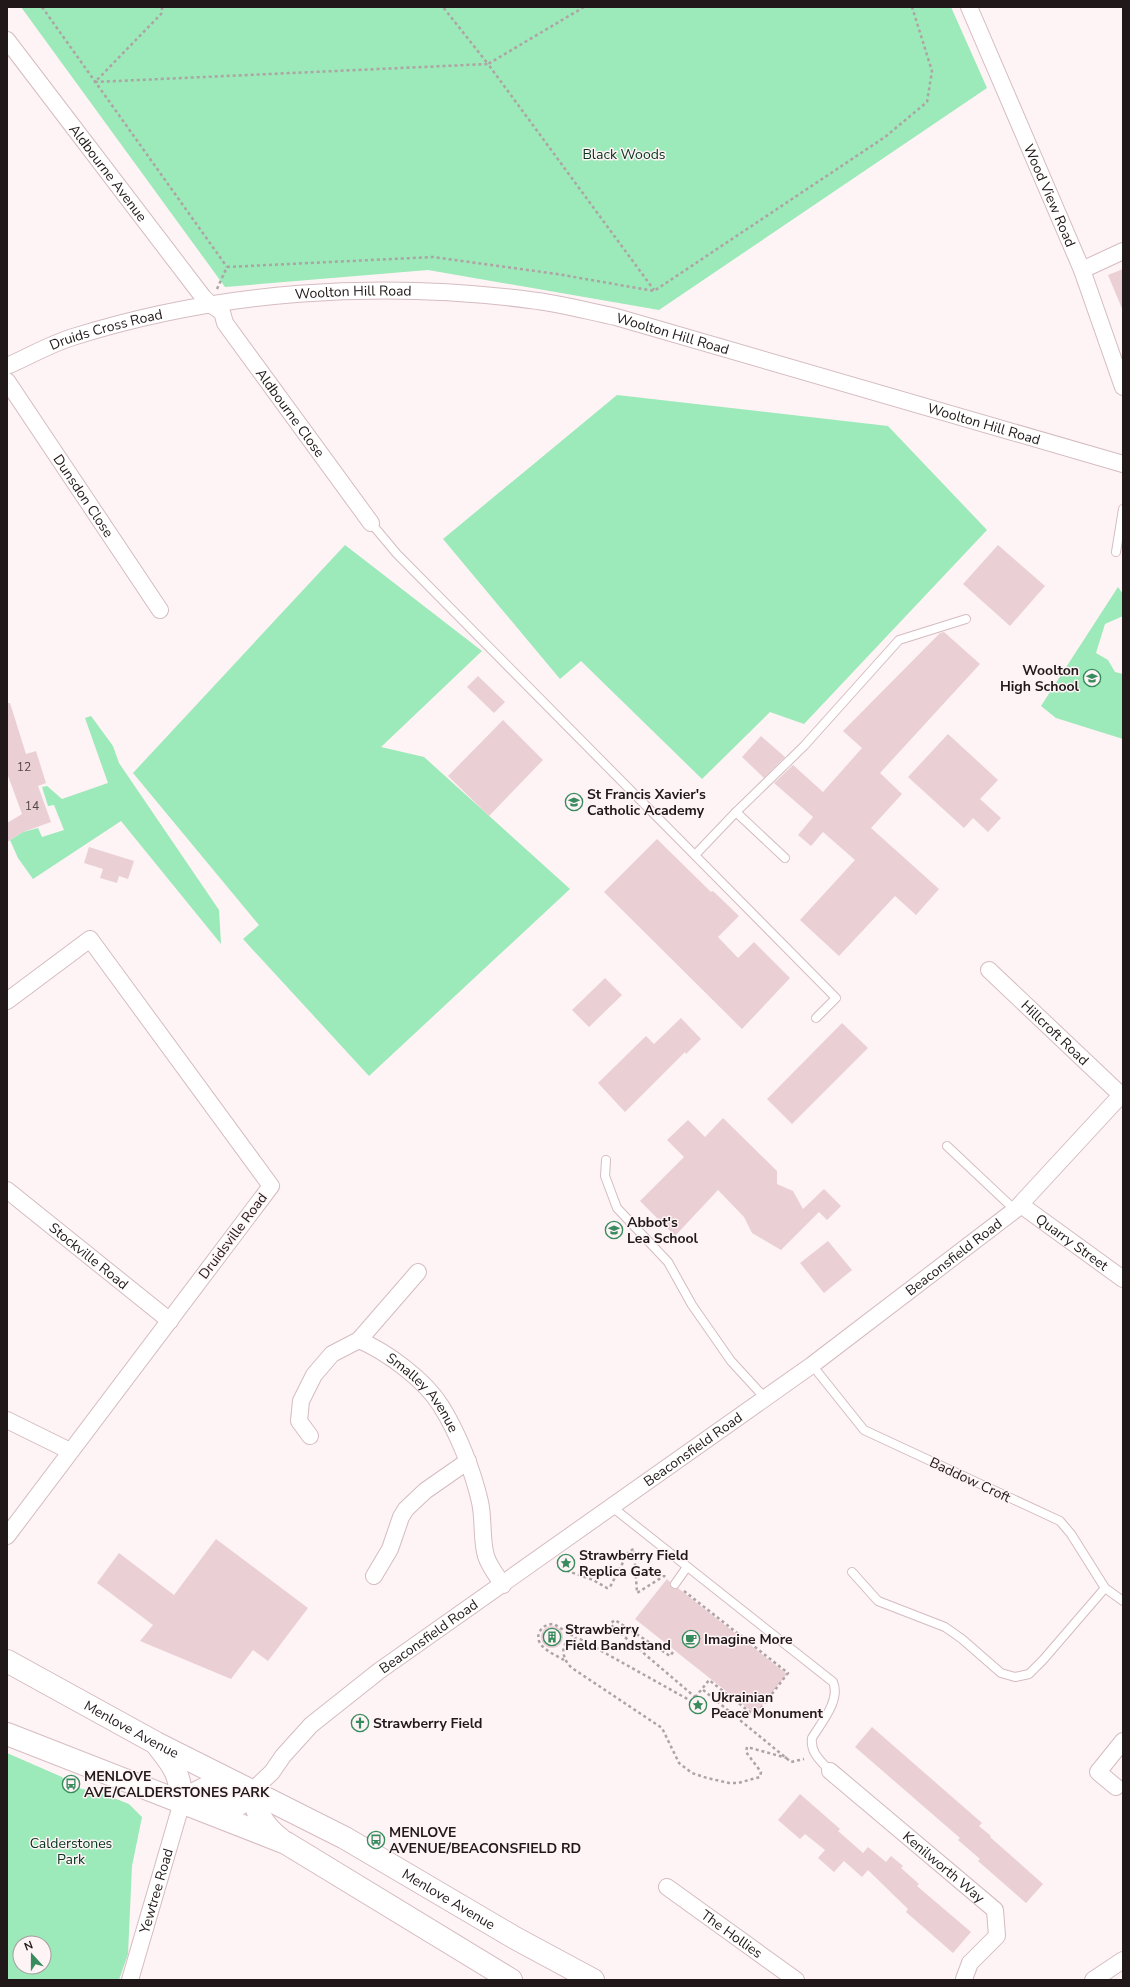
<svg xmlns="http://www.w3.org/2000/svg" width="1130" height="1987" font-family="'Nunito Sans',sans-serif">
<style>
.green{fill:#9ce9b9;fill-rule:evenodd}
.building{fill:#ead0d5}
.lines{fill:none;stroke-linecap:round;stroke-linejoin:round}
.service-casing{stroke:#d5bcc0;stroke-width:10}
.minor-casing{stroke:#d5bcc0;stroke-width:18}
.trunk-casing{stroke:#d5bcc0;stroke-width:24}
.path{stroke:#aea3a5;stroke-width:2.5;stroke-dasharray:3 3;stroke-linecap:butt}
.service{stroke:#fff;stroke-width:8}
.minor{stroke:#fff;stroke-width:16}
.trunk{stroke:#fff;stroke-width:22}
.labels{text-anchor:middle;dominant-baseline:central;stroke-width:3;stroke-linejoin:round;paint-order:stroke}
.number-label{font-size:12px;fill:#534648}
.park-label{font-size:14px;fill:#06331d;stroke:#fef3f5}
.street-label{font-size:14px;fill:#211819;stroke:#fef3f5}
.poi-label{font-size:14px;font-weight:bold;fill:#211819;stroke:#fef3f5;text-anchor:start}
</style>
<rect width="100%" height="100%" fill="#fef3f5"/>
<g class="green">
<polygon points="21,7 951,7 987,88 659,310 428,270 225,287"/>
<polygon points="617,395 888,426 987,530 804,724 770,712 702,779 581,661 560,679 443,539"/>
<polygon points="345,545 482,651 381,747 424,757 570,889 369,1076 243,939 259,925 133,773"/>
<polygon points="1118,587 1123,594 1123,616 1105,624 1096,653 1108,660 1115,672 1123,674 1123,739 1056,718 1041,706"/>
<polygon points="91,716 113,746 119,763 219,910 221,944 121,821 33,879 18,858 10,840 23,832 38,828 42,837 64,830 54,805 48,806 42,787 47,786 62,799 108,783 85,718"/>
<path d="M7 1753 62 1777 70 1786 104 1794 129 1804 142 1817 132 1866 128 1954 119 1980H7ZM20 1943H44V1967H20Z"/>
</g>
<g class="building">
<polygon points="1123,269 1123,311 1108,275"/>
<polygon points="998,545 1045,586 1010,626 963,584"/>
<polygon points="944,632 980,664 880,773 902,794 871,828 939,889 916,915 895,896 839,956 800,920 855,860 823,832 811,846 798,835 813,817 774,783 793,765 823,792 862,748 843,731 940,633"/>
<polygon points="478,676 505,702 494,713 467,687"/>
<polygon points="7,703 10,703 26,754 36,751 46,783 38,786 51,822 23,832 7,842 7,823 22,814 7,773"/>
<polygon points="503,720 543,760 489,816 448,776"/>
<polygon points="948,734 998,780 980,799 1001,818 988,832 973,818 964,828 908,777"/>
<polygon points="761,736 785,757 764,778 742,757"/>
<polygon points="657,839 711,892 713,891 739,916 718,937 738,958 754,942 790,978 742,1029 604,892"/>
<polygon points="89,847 134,861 128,879 119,876 117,883 100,878 103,869 84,863"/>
<polygon points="605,978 622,995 589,1027 572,1010"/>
<polygon points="681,1018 701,1039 686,1054 685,1052 625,1112 598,1083 646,1036 654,1044"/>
<polygon points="842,1023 868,1048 792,1124 767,1099"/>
<polygon points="723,1118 777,1171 777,1184 793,1191 803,1209 824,1189 841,1206 827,1220 819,1212 781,1250 752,1233 744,1217 718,1190 675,1236 640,1201 684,1157 667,1140 688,1120 705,1137"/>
<polygon points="828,1241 852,1270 824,1293 800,1263"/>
<polygon points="216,1539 308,1608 268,1661 253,1650 231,1679 140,1641 153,1625 97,1583 119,1553 174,1595"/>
<polygon points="667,1579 670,1582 672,1588 678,1588 787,1674 755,1714 635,1619"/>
<circle cx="552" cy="1637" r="11"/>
<polygon points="872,1727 982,1823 979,1826 991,1836 990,1837 1043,1884 1026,1903 978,1861 980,1859 958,1840 960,1838 855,1747"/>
<polygon points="800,1794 840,1829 838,1831 863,1853 868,1847 886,1862 891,1856 903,1866 901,1868 919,1884 917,1886 971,1932 953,1953 906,1912 908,1909 868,1870 862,1877 844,1861 834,1872 818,1858 825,1850 805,1834 800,1839 778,1820"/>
</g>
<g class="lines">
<defs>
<g id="service">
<polyline points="371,523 397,554 836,998 816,1018"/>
<polyline points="1116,552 1123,509"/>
<polyline points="736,812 804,746 899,640 966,619"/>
<polyline points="695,855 736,812 785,858"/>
<polyline points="947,1146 1015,1210"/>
<polyline points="606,1160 605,1176 617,1208 668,1262 692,1305 731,1361 765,1398"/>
<polyline points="812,1365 864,1430 1060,1521 1071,1534 1105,1588 1123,1601"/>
<path d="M612 1507 833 1682C841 1700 821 1723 812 1738 810 1753 821 1761 830 1771"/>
<polyline points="852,1572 878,1601 945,1627 962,1639 1001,1673 1015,1677 1029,1674 1043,1660 1105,1588"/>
<polyline points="675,1584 687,1567"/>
</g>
<g id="minor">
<path id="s1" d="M969 7 1082 270 1123 387"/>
<path id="s2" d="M7 40 203 297 210 304 222 312 225 323 371 523"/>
<polyline points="1082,270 1123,251"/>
<path id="s3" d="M7 366C28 357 50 344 73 337 219 291 378 280 530 300 558 303 587 311 616 317L1123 464"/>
<path id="s4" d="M7 381 160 610"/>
<path id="s5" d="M989 970 1121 1095"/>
<polyline points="7,1001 90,939 271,1186 7,1536"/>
<path id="s6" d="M7 1190 170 1321"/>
<path id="s7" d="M1021 1205 1123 1279"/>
<polyline points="359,1340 418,1272"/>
<polyline points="7,1420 70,1451"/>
<path id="s8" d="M310 1436 299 1421 301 1401 314 1375 332 1354 359 1340C387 1352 425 1380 441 1406 458 1433 473 1471 480 1502 484 1519 481 1539 486 1556 489 1566 497 1576 503 1585"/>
<polyline points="374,1576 390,1549 401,1517 406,1509 425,1491 468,1461"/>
<path id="s9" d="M830 1771 995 1910 997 1936 970 1963 964 1979 965 1980"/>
<polyline points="1116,1787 1098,1772 1123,1741"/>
<path id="s10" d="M252 1791 272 1772 283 1756 311 1725 379 1671 812 1365 1015 1210 1123 1093"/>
<path id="s11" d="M667 1887 796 1980"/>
<path id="s12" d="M130 1980 182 1802"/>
<polyline points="1093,1980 1123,1960"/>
</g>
<g id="trunk">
<path id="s13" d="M7 1661 156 1743 345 1838 515 1938 593 1980"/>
<polyline points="7,1734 286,1843 511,1980"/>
<path d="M158 1746C175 1767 180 1775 182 1802"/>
<path d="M252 1791C256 1812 262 1825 280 1839"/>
<path d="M182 1802C205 1786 213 1783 240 1789"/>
<path d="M205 1806C228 1809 237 1811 252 1791"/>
</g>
</defs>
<use href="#service" class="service-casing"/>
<use href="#minor" class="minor-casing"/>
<use href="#trunk" class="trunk-casing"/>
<g class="path">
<polyline points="42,7 227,267"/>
<polyline points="162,7 162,13 95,82 488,64 443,7"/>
<polyline points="584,7 488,64 654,290"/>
<polyline points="227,267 433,257 557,274 654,291 885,137 927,102 932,71 912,7"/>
<polyline points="217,289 227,267"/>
<polyline points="558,1563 562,1569 593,1580 607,1588 610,1587 629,1551 634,1549 637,1593 664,1576 666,1577"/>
<polyline points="684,1591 788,1673 755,1716 709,1680 702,1689"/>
<path d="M673 1652 670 1656 615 1620 611 1623 613 1627 695 1697 691 1701 580 1639C560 1636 559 1657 572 1668L662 1728 679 1763 692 1773 707 1778 729 1783H738L760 1777 761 1772 746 1752 747 1747 787 1758"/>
<path d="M564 1660C554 1654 532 1646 540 1631 543 1626 548 1624 554 1624L576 1638"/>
<polyline points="695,1697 702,1689 791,1762 804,1759"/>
</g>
<use href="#service" class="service"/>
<use href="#minor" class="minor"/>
<use href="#trunk" class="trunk"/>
</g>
<defs>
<symbol id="school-ring" viewBox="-11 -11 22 22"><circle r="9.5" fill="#fef3f5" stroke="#388b5d" stroke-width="1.5"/><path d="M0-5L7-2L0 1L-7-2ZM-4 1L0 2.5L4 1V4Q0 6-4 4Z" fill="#388b5d"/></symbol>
<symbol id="sight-ring" viewBox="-11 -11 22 22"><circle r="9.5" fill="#fef3f5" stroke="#388b5d" stroke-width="1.5"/><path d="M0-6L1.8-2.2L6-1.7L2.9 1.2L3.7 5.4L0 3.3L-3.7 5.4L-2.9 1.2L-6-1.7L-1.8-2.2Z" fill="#388b5d"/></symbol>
<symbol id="building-ring" viewBox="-11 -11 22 22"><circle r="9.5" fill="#fef3f5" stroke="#388b5d" stroke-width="1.5"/><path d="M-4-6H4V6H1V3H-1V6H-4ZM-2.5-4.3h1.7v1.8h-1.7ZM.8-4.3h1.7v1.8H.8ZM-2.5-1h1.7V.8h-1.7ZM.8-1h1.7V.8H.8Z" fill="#388b5d"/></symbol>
<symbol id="cafe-ring" viewBox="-11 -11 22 22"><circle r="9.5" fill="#fef3f5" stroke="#388b5d" stroke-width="1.5"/><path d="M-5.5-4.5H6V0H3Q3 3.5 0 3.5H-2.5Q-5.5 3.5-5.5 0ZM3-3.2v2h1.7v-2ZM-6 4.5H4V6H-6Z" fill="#388b5d"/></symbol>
<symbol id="church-ring" viewBox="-11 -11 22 22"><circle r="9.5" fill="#fef3f5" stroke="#388b5d" stroke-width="1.5"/><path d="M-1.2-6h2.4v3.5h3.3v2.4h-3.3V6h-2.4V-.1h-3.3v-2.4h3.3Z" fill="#388b5d"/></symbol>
<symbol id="bus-ring" viewBox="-11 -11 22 22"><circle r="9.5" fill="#fef3f5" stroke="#388b5d" stroke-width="1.5"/><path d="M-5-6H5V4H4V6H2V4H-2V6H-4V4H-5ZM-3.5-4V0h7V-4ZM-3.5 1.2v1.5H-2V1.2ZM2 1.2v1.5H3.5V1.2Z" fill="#388b5d"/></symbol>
</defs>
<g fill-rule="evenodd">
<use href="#school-ring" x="1082" y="668" width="20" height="20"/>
<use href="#school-ring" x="564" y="792" width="20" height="20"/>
<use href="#school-ring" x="604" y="1220" width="20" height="20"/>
<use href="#sight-ring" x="556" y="1553" width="20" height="20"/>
<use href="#building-ring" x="542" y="1627" width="20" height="20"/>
<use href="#cafe-ring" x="681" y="1629" width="20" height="20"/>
<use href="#sight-ring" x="688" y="1695" width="20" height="20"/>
<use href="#church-ring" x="350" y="1713" width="20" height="20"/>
<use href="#bus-ring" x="61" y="1774" width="20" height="20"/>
<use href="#bus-ring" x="366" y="1830" width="20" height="20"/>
</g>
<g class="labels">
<g class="number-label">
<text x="24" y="767">12</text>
<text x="32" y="806">14</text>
</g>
<g class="park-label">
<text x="624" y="154">Black Woods</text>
<text x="71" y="1843">Calderstones<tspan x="71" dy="16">Park</tspan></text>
</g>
<g class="street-label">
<text stroke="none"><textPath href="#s2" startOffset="167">Aldbourne Avenue</textPath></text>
<text stroke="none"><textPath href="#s1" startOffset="205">Wood View Road</textPath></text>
<text stroke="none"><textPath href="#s3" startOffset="357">Woolton Hill Road</textPath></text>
<text stroke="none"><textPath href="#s3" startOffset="106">Druids Cross Road</textPath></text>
<text stroke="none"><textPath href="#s3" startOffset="681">Woolton Hill Road</textPath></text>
<text stroke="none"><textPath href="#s2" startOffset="470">Aldbourne Close</textPath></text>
<text stroke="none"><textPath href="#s3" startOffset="1005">Woolton Hill Road</textPath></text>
<text stroke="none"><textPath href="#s4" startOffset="138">Dunsdon Close</textPath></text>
<text stroke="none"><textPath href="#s5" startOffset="91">Hillcroft Road</textPath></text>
<text transform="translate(233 1236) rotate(-53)">Druidsville Road</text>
<text stroke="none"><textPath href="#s7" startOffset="63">Quarry Street</textPath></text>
<text stroke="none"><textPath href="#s6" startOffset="105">Stockville Road</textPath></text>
<text stroke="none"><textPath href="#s10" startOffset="884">Beaconsfield Road</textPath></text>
<text stroke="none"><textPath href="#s8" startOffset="210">Smalley Avenue</textPath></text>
<text stroke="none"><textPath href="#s10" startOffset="560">Beaconsfield Road</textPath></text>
<text transform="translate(970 1480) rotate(25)">Baddow Croft</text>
<text stroke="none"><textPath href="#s10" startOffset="236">Beaconsfield Road</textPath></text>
<text stroke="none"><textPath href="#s13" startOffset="142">Menlove Avenue</textPath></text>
<text stroke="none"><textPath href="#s9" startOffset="149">Kenilworth Way</textPath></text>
<text stroke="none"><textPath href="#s12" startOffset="93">Yewtree Road</textPath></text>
<text stroke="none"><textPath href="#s13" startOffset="502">Menlove Avenue</textPath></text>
<text stroke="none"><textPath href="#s11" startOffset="80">The Hollies</textPath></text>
</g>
<g class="poi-label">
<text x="1079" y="670" text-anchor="end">Woolton<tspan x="1079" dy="16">High School</tspan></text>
<text x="587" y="794">St Francis Xavier's<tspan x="587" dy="16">Catholic Academy</tspan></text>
<text x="627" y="1222">Abbot's<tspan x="627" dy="16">Lea School</tspan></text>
<text x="579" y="1555">Strawberry Field<tspan x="579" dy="16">Replica Gate</tspan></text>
<text x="565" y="1629">Strawberry<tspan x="565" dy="16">Field Bandstand</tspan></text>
<text x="704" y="1639">Imagine More</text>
<text x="711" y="1697">Ukrainian<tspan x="711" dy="16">Peace Monument</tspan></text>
<text x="373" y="1723">Strawberry Field</text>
<text x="84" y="1776">MENLOVE<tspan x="84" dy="16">AVE/CALDERSTONES PARK</tspan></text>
<text x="389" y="1832">MENLOVE<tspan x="389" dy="16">AVENUE/BEACONSFIELD RD</tspan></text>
</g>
</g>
<rect width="1130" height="1987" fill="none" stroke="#211819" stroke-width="16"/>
<g transform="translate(32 1955) rotate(339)"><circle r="19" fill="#fef3f5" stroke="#a69b9d"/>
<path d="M0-3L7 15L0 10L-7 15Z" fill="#388b5d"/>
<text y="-6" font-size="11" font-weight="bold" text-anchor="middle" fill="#211819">N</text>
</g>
</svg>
